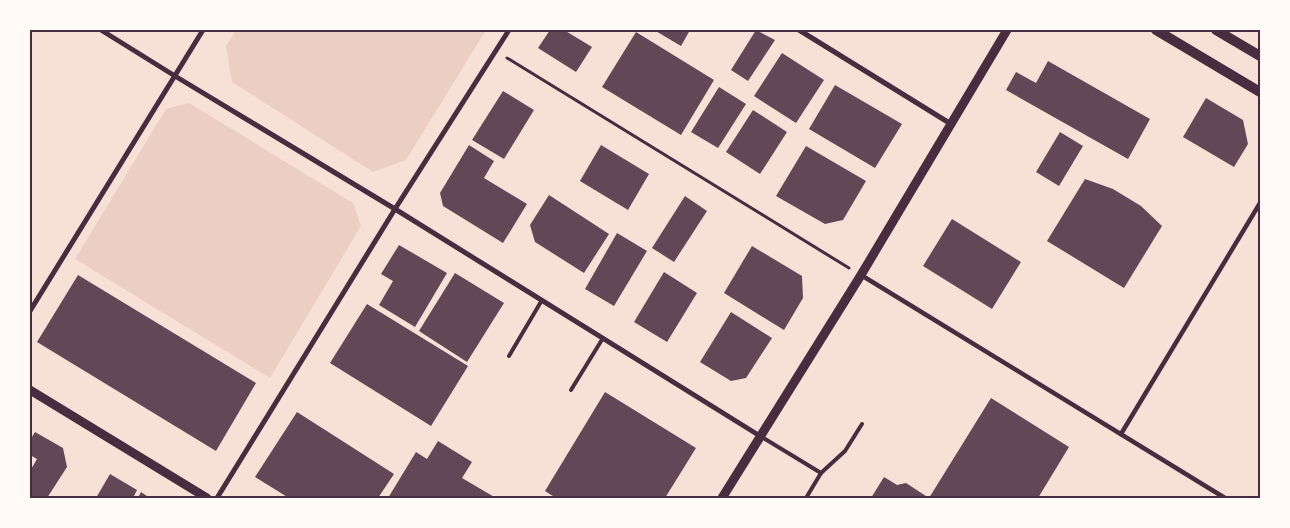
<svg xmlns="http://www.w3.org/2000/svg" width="1290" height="528" font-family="Figtree,sans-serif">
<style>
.green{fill:#ebcfc5}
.building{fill:#644757}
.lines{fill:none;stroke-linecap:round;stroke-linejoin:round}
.path{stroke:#4a2c40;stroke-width:3}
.service{stroke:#4a2c40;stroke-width:4}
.pedestrian{stroke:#4a2c40;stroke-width:4.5}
.minor{stroke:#4a2c40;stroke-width:5}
.tertiary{stroke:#4a2c40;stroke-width:9}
.secondary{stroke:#4a2c40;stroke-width:10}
.neatline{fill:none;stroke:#4a2c40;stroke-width:2}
</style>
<rect width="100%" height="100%" fill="#f7e1d7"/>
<g class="green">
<polygon points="236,30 486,30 406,160 373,172 232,82 226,46"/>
<polygon points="189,103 353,203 361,226 270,378 75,259 166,109"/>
</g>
<g class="building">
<polygon points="550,30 564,30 592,47 576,72 538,48"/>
<polygon points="654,30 690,30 681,46"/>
<polygon points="756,30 775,40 748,81 731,70"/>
<polygon points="636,32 714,80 681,135 602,87"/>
<polygon points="782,53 824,80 796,123 754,96"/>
<polygon points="1048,61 1150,119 1128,159 1006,90 1016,72 1036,83"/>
<polygon points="835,85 902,124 875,168 809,129"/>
<polygon points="719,87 746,104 718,148 691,132"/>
<polygon points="503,91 534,110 504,159 472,140"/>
<polygon points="1206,98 1243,120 1248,144 1234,167 1183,137"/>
<polygon points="753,110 787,132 760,174 726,152"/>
<polygon points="1060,132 1083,146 1059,186 1036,172"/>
<polygon points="469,145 494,161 484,178 527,204 503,243 443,206 440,193"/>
<polygon points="601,145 649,174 628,210 580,181"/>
<polygon points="806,146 866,181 843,220 825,224 776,196"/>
<polygon points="1085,179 1113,189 1141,206 1162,226 1124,288 1047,241"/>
<polygon points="549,195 609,234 584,273 535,242 530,225"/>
<polygon points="685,196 707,211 674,262 652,248"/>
<polygon points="952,219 1021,262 992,309 923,266"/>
<polygon points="617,233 647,251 614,306 585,289"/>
<polygon points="399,245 447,273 415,327 379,305 393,281 381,274"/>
<polygon points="752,246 802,276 803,298 784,330 724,293"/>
<polygon points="664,272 697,293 667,342 634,322"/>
<polygon points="455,273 504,303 467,362 419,331"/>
<polygon points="78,275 256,383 216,451 37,342"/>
<polygon points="367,304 468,366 431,426 330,363"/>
<polygon points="731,312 772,338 746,378 731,381 700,362"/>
<polygon points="605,392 696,448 665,498 556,498 545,491"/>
<polygon points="991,398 1069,447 1038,498 871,498 884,477 897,485 906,483 929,498"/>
<polygon points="297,412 394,474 378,498 289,498 255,477"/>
<polygon points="35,432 63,448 67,467 47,498 30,498 30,471 37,459 30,455 30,440"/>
<polygon points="438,441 472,462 462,478 496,498 388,498 416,452 427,459"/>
<polygon points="110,474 137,490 133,498 96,498"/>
<polygon points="141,492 150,498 138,498"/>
</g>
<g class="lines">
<polyline class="path" points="507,58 849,268"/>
<g class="service">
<polyline points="509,356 542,300"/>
<polyline points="571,390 603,338"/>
<polyline points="760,436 821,473 845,451 862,424"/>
<polyline points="806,498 821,473"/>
</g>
<g class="pedestrian">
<polyline points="861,275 1225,498"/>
<polyline points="1121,434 1260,203"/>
</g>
<g class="minor">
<polyline points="101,30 175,76 395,209 760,436"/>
<polyline points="799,30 951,124"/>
<polyline points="30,311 203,30"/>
<polyline points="217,498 395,209 509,30"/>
</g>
<g class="tertiary">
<polyline points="30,390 207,498"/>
<polyline points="722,498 861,275 1007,30"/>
</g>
<g class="secondary">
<polyline points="1156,30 1260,92"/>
<polyline points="1216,30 1260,56"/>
</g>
</g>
<rect width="1290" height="528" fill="none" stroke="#fffaf5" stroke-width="62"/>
<rect x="31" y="31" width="1228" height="466" class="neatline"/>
</svg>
